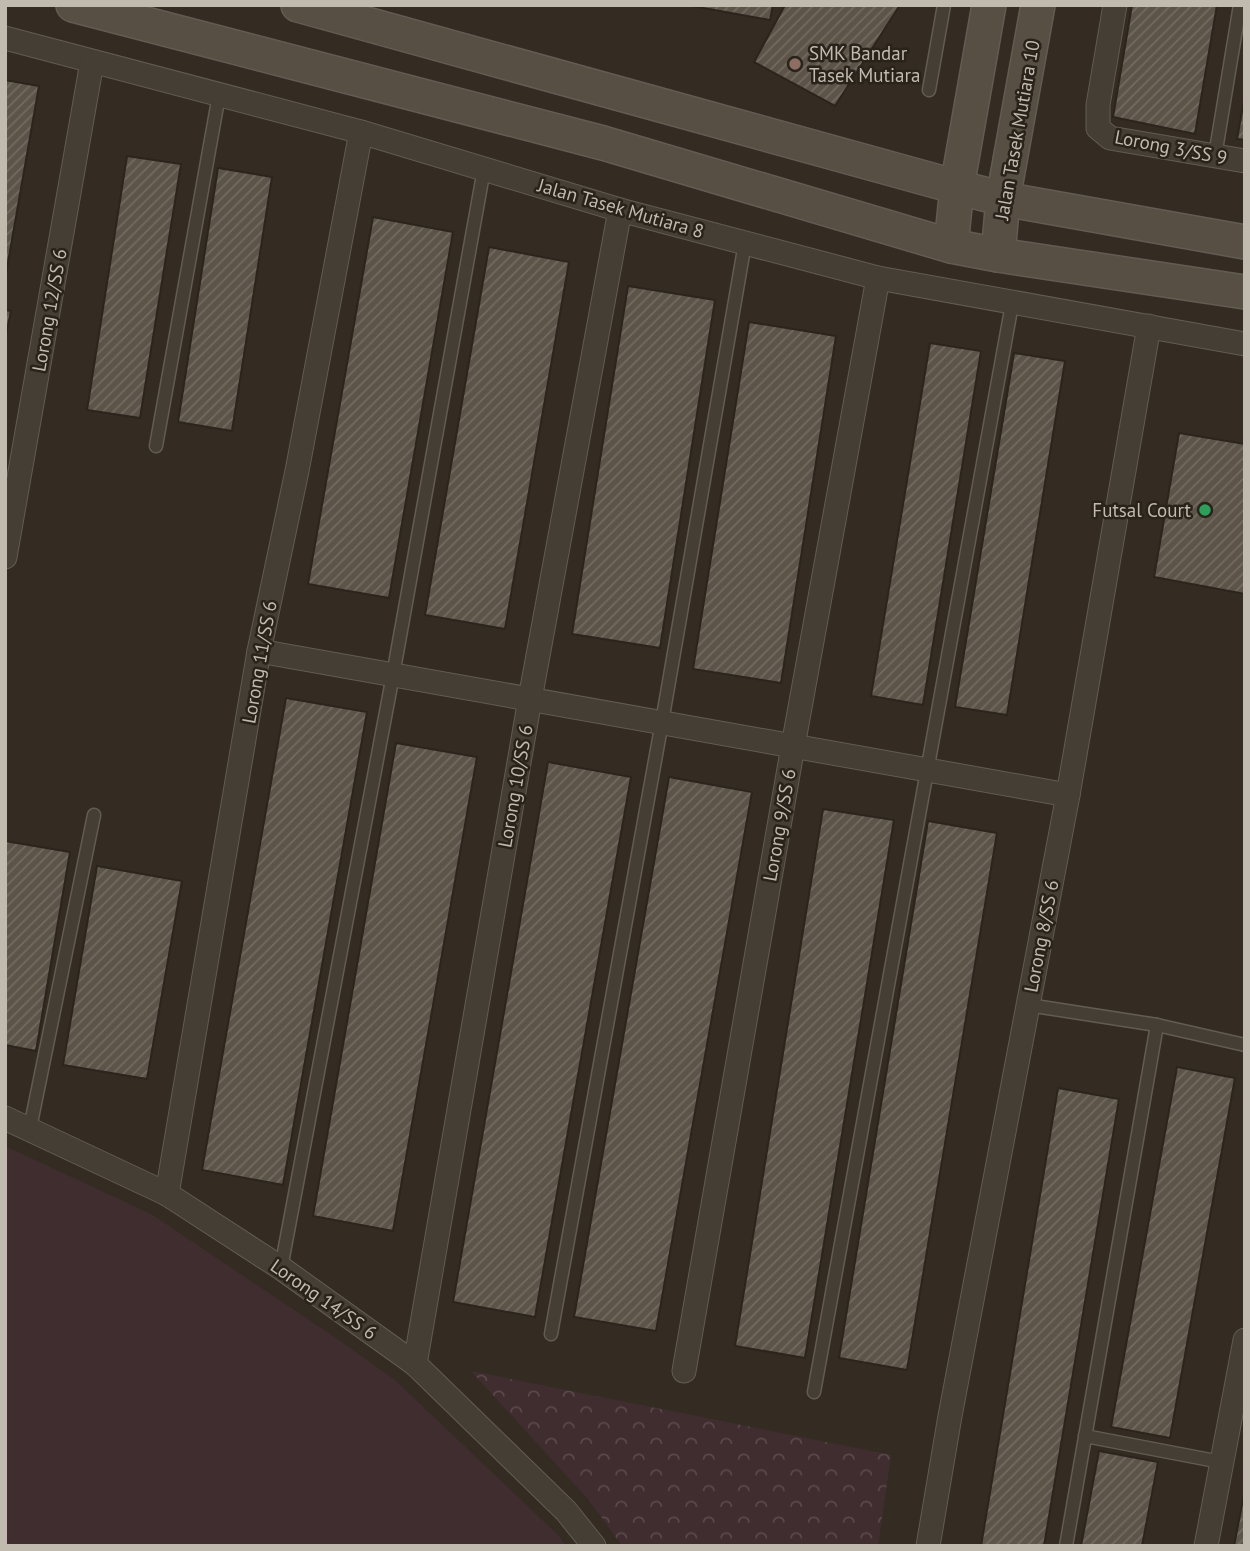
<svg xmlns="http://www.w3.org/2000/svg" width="1250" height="1551" font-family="'PT Sans',sans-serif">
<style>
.grass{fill:#402d30}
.forest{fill:url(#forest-crowns)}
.building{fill:url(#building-hatch);stroke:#2b251d;stroke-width:2}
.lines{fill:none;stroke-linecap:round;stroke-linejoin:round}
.lane-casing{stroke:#625c53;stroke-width:15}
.street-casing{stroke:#625c53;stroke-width:25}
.secondary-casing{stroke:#625c53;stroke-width:36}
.lane{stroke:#453e35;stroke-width:12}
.street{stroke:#453e35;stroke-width:23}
.secondary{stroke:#574f44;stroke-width:33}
.education-dot{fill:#8d6e63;stroke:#29231b;stroke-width:2.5}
.leisure-dot{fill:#2e9e5b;stroke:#29231b;stroke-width:2.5}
.labels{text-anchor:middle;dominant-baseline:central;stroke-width:5;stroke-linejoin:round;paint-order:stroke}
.poi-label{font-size:19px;fill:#c1baaf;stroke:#29231b;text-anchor:start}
.street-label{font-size:19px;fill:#c1baaf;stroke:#29231b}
</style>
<defs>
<pattern id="forest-crowns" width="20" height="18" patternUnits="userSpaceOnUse" patternTransform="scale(1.75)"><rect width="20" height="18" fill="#402d30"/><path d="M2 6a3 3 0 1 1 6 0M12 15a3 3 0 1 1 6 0" fill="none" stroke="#5a494b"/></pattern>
<pattern id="building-hatch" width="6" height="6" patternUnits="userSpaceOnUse" patternTransform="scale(1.75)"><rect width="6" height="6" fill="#5d5449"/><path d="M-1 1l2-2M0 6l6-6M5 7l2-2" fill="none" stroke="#726a61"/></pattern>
</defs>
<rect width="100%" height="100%" fill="#342c22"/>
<polygon class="grass" points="5,1146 151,1214 336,1338 395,1380 559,1536 566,1546 5,1546"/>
<polygon class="forest" points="471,1371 891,1455 878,1546 622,1546 589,1500"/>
<g class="building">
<polygon points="687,5 773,5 770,20"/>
<polygon points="785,5 900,5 835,106 754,62"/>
<polygon points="1132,5 1217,5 1195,134 1113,117"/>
<polygon points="5,80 39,86 6,274 5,274"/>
<polygon points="1245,95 1245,140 1237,139"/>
<polygon points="127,156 181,164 140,418 87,410"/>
<polygon points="218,168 272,177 232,431 178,422"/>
<polygon points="373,217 453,232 389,598 308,584"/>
<polygon points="489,247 569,262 505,629 425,615"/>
<polygon points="628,286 715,300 660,648 572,634"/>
<polygon points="5,310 11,311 5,340"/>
<polygon points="749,322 836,336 781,683 693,669"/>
<polygon points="930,343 981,351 923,705 871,696"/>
<polygon points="1014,353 1065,361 1007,715 955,707"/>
<polygon points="1179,433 1245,444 1245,594 1154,577"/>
<polygon points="286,698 367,712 283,1185 202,1170"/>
<polygon points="396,743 477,757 393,1231 313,1216"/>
<polygon points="548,762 631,777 535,1317 453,1302"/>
<polygon points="669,777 752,792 656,1331 574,1317"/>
<polygon points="823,809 894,820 805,1358 735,1346"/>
<polygon points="928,821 997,833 907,1370 839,1358"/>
<polygon points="5,841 70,852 36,1051 5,1045"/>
<polygon points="97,866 182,881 147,1079 63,1065"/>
<polygon points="1177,1067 1235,1078 1170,1438 1111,1427"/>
<polygon points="1058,1088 1119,1099 1044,1546 981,1546"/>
<polygon points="1099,1451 1158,1462 1142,1546 1081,1546"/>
<polygon points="1245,1489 1245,1546 1234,1546"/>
</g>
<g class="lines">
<defs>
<g id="lane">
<polyline points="929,90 944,5"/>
<polyline points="1215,156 1240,5"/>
<polyline points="156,446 219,95"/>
<polyline points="1028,1005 1157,1025 1245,1045"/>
<polyline points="30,1128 94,815"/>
<polyline points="281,1268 393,675 484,169"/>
<polyline points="551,1334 662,722 745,243"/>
<path d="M814 1392C877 1029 946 667 1012 304"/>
<polyline points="1085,1436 1221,1462"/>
<polyline points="1066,1546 1157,1025"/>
</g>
<g id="street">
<polyline points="1115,5 1098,105 1098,128 1110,138 1245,161"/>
<polyline points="5,38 361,132 620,210 878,278 1245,344"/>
<polyline points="5,557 92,62"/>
<polyline points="259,651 1068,795"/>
<polyline points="5,1118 167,1194 281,1268 415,1364 566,1511 594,1546"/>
<polyline points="167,1194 259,651 297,471 361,132"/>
<polyline points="415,1364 530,699 620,210"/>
<polyline points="684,1371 793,746 878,278"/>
<polyline points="928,1546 950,1416 1068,795 1149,326"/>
<polyline points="1206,1546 1245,1340"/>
</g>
<g id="secondary">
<polyline points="73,5 603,143 951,246 998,255 1245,292"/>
<polyline points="298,5 957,187 1003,199 1245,242"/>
<polyline points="951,246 957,187 989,5"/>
<polyline points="998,255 1003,199 1038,5"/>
</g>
</defs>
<use href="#lane" class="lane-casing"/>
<use href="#street" class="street-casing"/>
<use href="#secondary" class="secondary-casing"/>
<use href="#lane" class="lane"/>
<use href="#street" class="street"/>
<use href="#secondary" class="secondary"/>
</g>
<circle class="education-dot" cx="795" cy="64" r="7"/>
<circle class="leisure-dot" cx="1205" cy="510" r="7"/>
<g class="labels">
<g class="poi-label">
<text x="809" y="53">SMK Bandar<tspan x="809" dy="22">Tasek Mutiara</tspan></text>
<text x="1191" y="510" text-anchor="end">Futsal Court</text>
</g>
<g class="street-label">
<text transform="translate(1017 130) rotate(-80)">Jalan Tasek Mutiara 10</text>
<text transform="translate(1171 147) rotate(11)">Lorong 3/SS 9</text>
<text transform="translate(621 208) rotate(16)">Jalan Tasek Mutiara 8</text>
<text transform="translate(49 310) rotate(-80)">Lorong 12/SS 6</text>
<text transform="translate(259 662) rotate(-80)">Lorong 11/SS 6</text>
<text transform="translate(515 786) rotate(-80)">Lorong 10/SS 6</text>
<text transform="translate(779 825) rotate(-80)">Lorong 9/SS 6</text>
<text transform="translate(1041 936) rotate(-79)">Lorong 8/SS 6</text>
<text transform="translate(324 1299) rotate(35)">Lorong 14/SS 6</text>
</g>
</g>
<rect width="1250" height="1551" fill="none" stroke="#c1baaf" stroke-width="14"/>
</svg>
